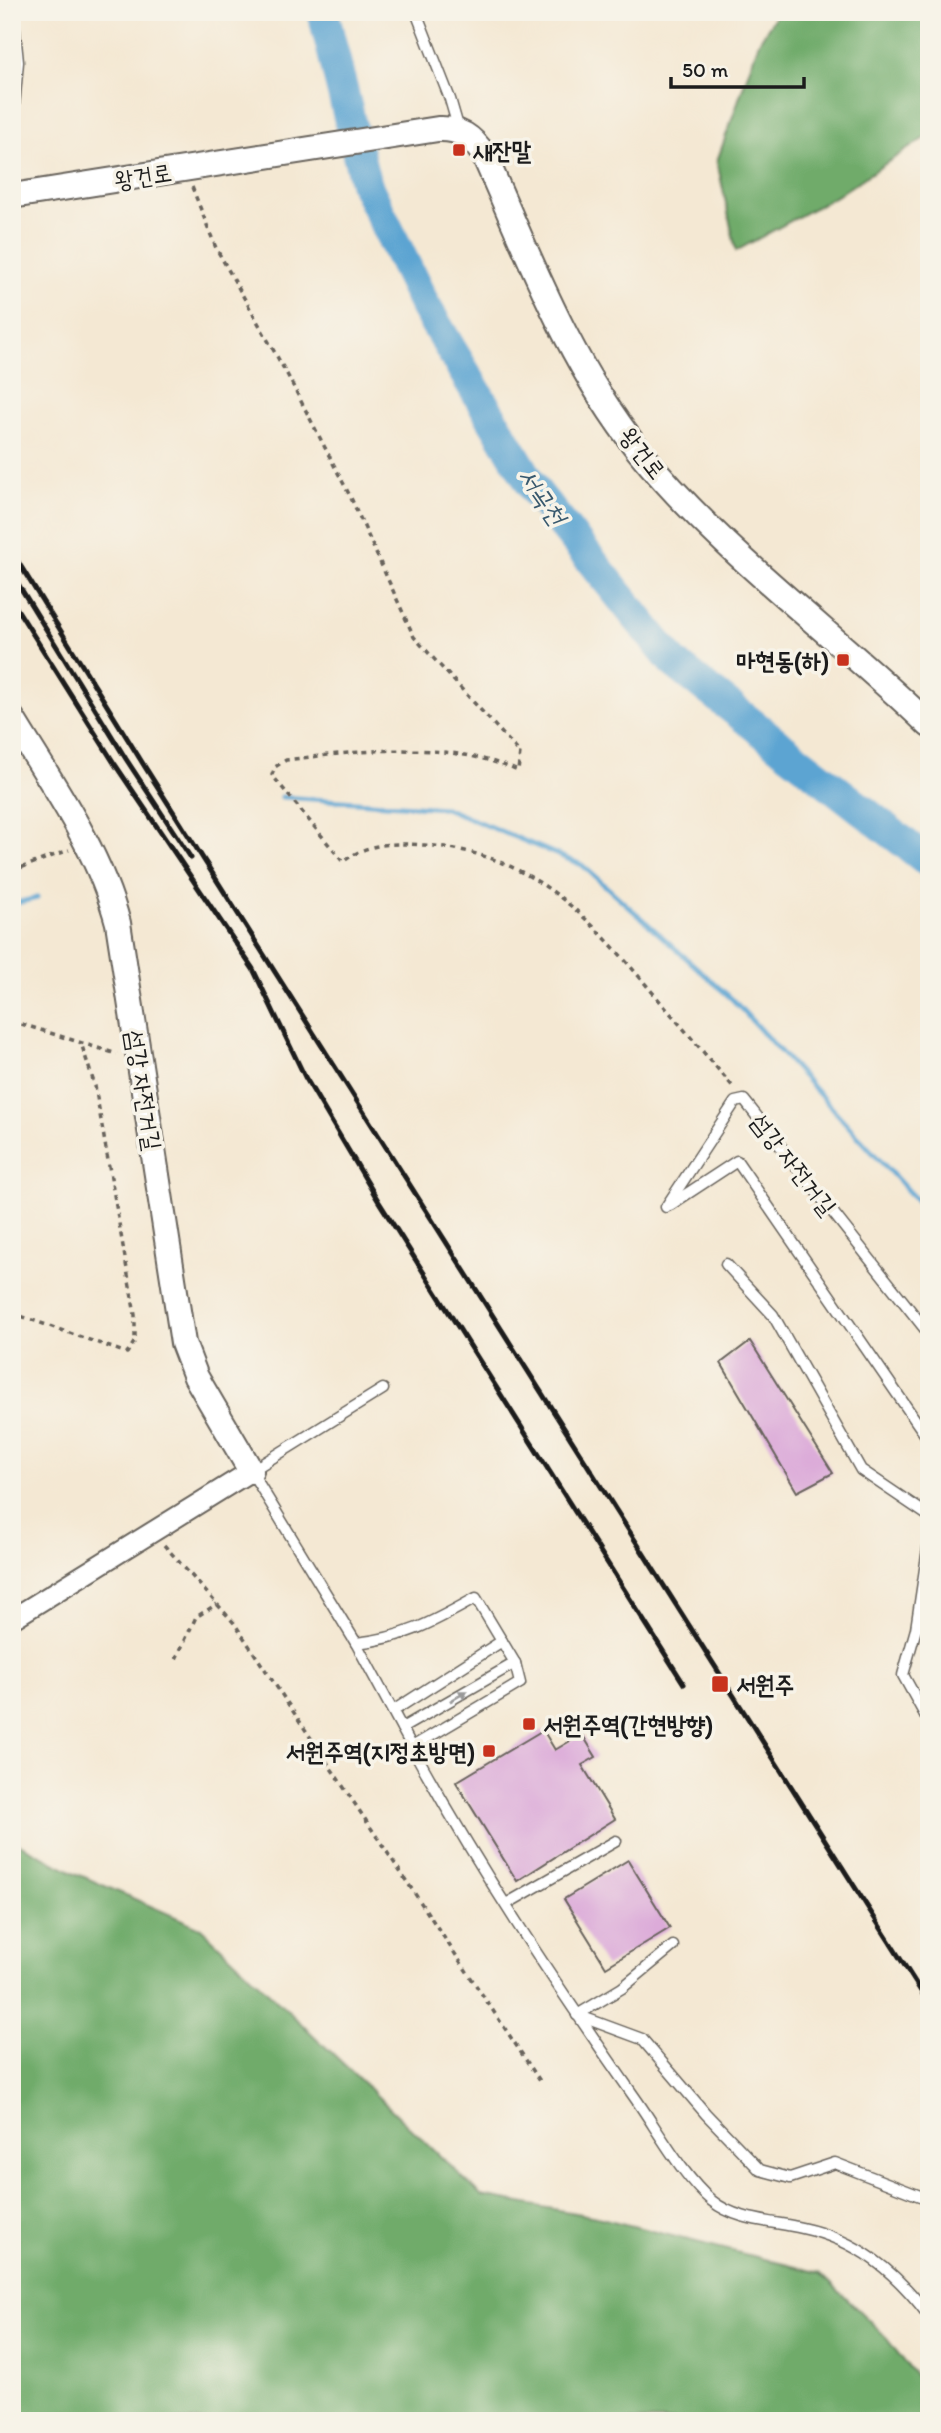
<svg xmlns="http://www.w3.org/2000/svg" width="941" height="2433" font-family="Itim,'Poor Story',sans-serif">
<style>
.forest{fill:#6fab6b;stroke:#466444;stroke-width:2}
.lines{fill:none;stroke-linecap:round;stroke-linejoin:round}
.stream{stroke:#5ba4d2;stroke-width:5}
.river{stroke:#5ba4d2;stroke-width:32}
.building{fill:#dcabd9}
.service-casing{stroke:#68635c;stroke-width:13}
.minor-casing{stroke:#68635c;stroke-width:23}
.tertiary-casing{stroke:#68635c;stroke-width:28}
.path{stroke:#68635c;stroke-width:3.5;stroke-dasharray:5 5;stroke-linecap:butt}
.service{stroke:#fff;stroke-width:10}
.minor{stroke:#fff;stroke-width:19}
.tertiary{stroke:#fff;stroke-width:24}
.rail{stroke:#1c1c1c;stroke-width:5}
.oneway{fill:#999}
.poi-dot{fill:#c8321e;stroke:#f7f3e8;stroke-width:2.5}
.labels{text-anchor:middle;dominant-baseline:central;stroke-width:7;stroke-linejoin:round;paint-order:stroke}
.poi-label{font-size:24px;font-weight:bold;fill:#1c1c1c;stroke:#f7f3e8;text-anchor:start}
.street-label{font-size:24px;fill:#1c1c1c;stroke:#f7f3e8}
.water-label{font-size:26px;font-style:italic;fill:#38596e;stroke:#f7f3e8}
</style>
<rect width="100%" height="100%" fill="#f7f3e8"/>
<filter id="ink" filterUnits="userSpaceOnUse"><feTurbulence type="fractalNoise" baseFrequency=".0143" numOctaves="2"/><feDisplacementMap in="SourceGraphic" scale="14" xChannelSelector="R" yChannelSelector="G"/><feConvolveMatrix kernelMatrix="1 2 1 2 8 2 1 2 1" color-interpolation-filters="sRGB"/></filter>
<filter id="wash" filterUnits="userSpaceOnUse"><feTurbulence type="fractalNoise" baseFrequency=".00686" numOctaves="4" result="noise"/><feDisplacementMap in="SourceGraphic" scale="28" xChannelSelector="R" yChannelSelector="G"/><feGaussianBlur stdDeviation="1.57" result="paint"/><feColorMatrix in="noise" values="0 0 0 0 0 0 0 0 0 0 0 0 0 0 0 0 0 1.4 0 .05"/><feComposite in="paint" operator="in"/></filter>
<g filter="url(#wash)">
<rect width="100%" height="100%" fill="#f4e8d3"/>
<g class="forest">
<polygon points="778,12 929,12 929,135 838,195 736,251 717,161 759,42"/>
<polygon points="12,1840 73,1872 201,1928 482,2196 597,2217 820,2273 883,2334 929,2393 929,2421 12,2421"/>
</g>
<g class="lines">
<g class="stream">
<polyline points="282,797 445,808 582,865 733,1000 929,1214"/>
<polyline points="12,904 37,898"/>
</g>
<polyline class="river" points="323,12 365,182 425,306 536,492 673,662 929,862"/>
</g>
<g id="blocks">
<g class="building">
<polygon points="750,1341 833,1473 797,1492 721,1363"/>
<polygon points="543,1730 555,1750 582,1734 596,1757 582,1765 615,1819 517,1881 456,1782"/>
<polygon points="628,1860 670,1928 606,1967 564,1899"/>
</g>
</g>
</g>
<g filter="url(#ink)">
<use href="#blocks" fill-opacity="0" stroke="#68635c" stroke-width="2"/>
<g class="lines">
<defs>
<g id="service">
<polyline points="416,12 450,99 459,130"/>
<polyline points="12,129 18,62 13,12"/>
<polyline points="670,1205 737,1161 929,1440"/>
<polyline points="666,1207 735,1102 744,1100 929,1334"/>
<polyline points="726,1264 773,1315 861,1470 929,1516"/>
<polyline points="929,1542 916,1629 903,1675 929,1722"/>
<path d="M476 1598 515 1663 520 1683 412 1747 356 1643C405 1638 433 1622 476 1598Z"/>
<polyline points="356,1643 251,1471 383,1389"/>
<polyline points="393,1711 502,1641"/>
<polyline points="402,1728 515,1663"/>
<path d="M412 1747C478 1868 554 1982 633 2095 656 2127 682 2176 712 2201 737 2221 772 2221 802 2228 858 2240 896 2272 929 2316"/>
<polyline points="506,1904 616,1841"/>
<polyline points="577,2015 642,2039 706,2114 760,2170 790,2178 835,2163 920,2196"/>
<polyline points="577,2015 622,1988 673,1946"/>
</g>
<polyline id="minor" points="12,1619 251,1471"/>
<g id="tertiary">
<path d="M12 196 438 129C460 128 472 137 484 155 529 256 569 363 639 451 723 554 834 633 929 725"/>
<path d="M12 718C52 784 98 848 118 923L183 1343 196 1377 251 1471"/>
</g>
</defs>
<use href="#service" class="service-casing"/>
<use href="#minor" class="minor-casing"/>
<use href="#tertiary" class="tertiary-casing"/>
<g class="path">
<path d="M192 187 216 248 288 376 351 498 414 637 520 753 518 771C446 739 361 751 286 760L275 767 272 775 343 862C368 842 393 843 424 845 527 852 584 911 647 986 676 1020 705 1054 734 1088"/>
<polyline points="12,871 69,850"/>
<polyline points="12,1021 117,1054"/>
<polyline points="12,1313 127,1353 135,1341 135,1315 95,1086 81,1043"/>
<polyline points="164,1545 234,1623 542,2084"/>
<polyline points="176,1659 196,1617 217,1604"/>
</g>
<use href="#service" class="service"/>
<use href="#minor" class="minor"/>
<use href="#tertiary" class="tertiary"/>
<g class="rail">
<polyline points="12,552 145,767 929,2004"/>
<polyline points="12,574 126,759 191,858"/>
<polyline points="12,601 114,763 253,969 305,1077 379,1202 684,1684"/>
</g>
</g>
<defs><path id="oneway-solid" d="M-6-.8H1V-3.2L6.5 0L1 3.2V.8H-6Z" transform="scale(1.75)"/></defs>
<use class="oneway" href="#oneway-solid" transform="translate(459 1696) rotate(-30)"/>
</g>
<g class="poi-dot">
<rect x="452" y="143" width="14" height="14" rx="3.5"/>
<rect x="836" y="653" width="14" height="14" rx="3.5"/>
<rect x="711" y="1675" width="18" height="18" rx="3.5"/>
<rect x="522" y="1717" width="14" height="14" rx="3.5"/>
<rect x="482" y="1744" width="14" height="14" rx="3.5"/>
</g>
<g class="labels">
<g class="poi-label">
<text x="473" y="150">새잔말</text>
<text x="829" y="660" text-anchor="end">마현동(하)</text>
<text x="736" y="1684">서원주</text>
<text x="543" y="1724">서원주역(간현방향)</text>
<text x="475" y="1751" text-anchor="end">서원주역(지정초방면)</text>
</g>
<g class="street-label">
<text transform="translate(143 176) rotate(-9)">왕건로</text>
<text transform="translate(643 453) rotate(52)">왕건로</text>
<text transform="translate(144 1090) rotate(81)">섬강 자전거길</text>
<text transform="translate(794 1164) rotate(52)">섬강 자전거길</text>
</g>
<g class="water-label">
<text transform="translate(542 496) rotate(55)">서곡천</text>
</g>
</g>
<rect width="941" height="2433" fill="none" stroke="#f7f3e8" stroke-width="42"/>
<path d="M671 77v10h133v-10" fill="none" stroke="#1c1c1c" stroke-width="3.5"/>
<text x="682" y="77" font-size="21" fill="#1c1c1c" stroke="#f7f3e8" stroke-width="5" paint-order="stroke">50 m</text>
</svg>
